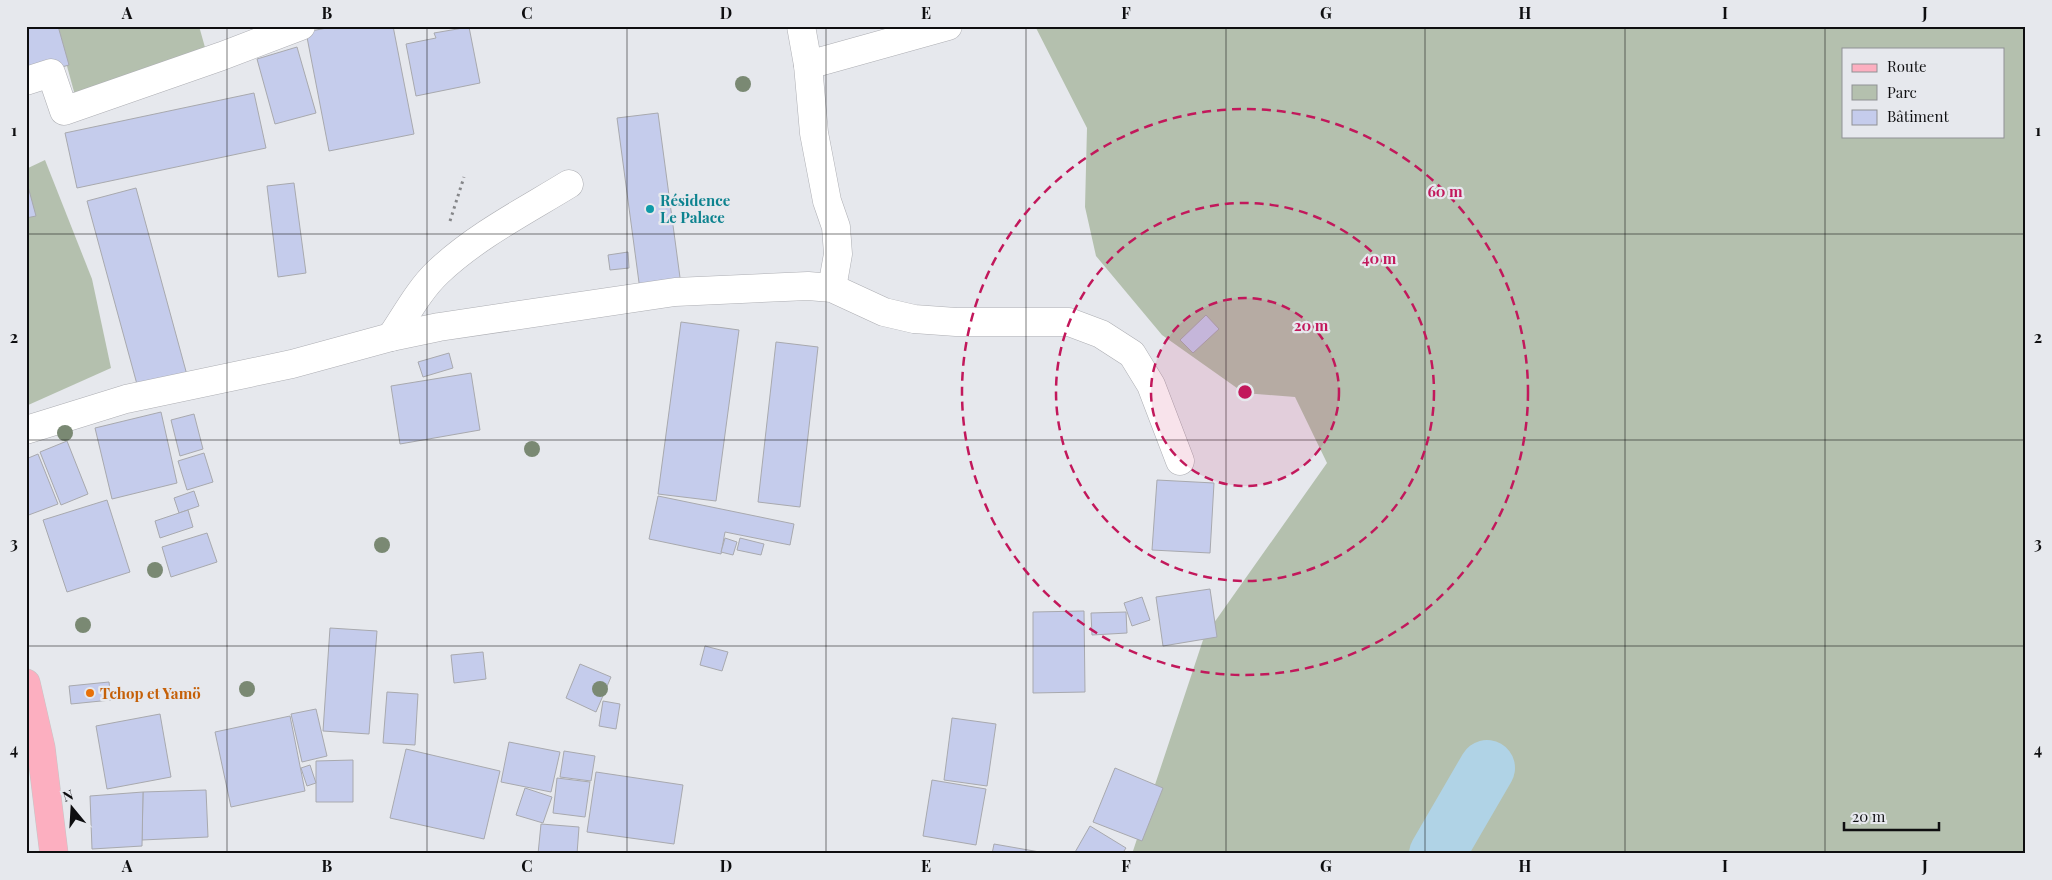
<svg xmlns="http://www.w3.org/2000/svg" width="2052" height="880" font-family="'Playfair Display',serif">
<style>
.green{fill:#b4c0ae;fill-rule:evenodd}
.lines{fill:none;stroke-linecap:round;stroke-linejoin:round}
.river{stroke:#b0d3e6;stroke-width:56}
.building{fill:#c5ccec;stroke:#a8a9ae}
.minor-casing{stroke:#adaeb3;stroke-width:29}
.major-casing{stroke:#c5c5c6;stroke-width:29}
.path{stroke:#858689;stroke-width:3;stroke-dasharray:2.5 4;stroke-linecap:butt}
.minor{stroke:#fff;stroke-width:28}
.major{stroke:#fcafc0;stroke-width:28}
.tree{fill:#7a8973}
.grid{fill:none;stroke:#0e0e10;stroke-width:1;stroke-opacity:0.55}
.ring{fill:none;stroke:#c2185b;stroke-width:2.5;stroke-dasharray:9 6}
.culture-dot{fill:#0f9aa8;stroke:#e6e8ed;stroke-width:2}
.food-dot{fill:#e8710a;stroke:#e6e8ed;stroke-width:2}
.labels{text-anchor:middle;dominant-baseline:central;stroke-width:4.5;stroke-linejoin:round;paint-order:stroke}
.culture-label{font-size:15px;font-weight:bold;fill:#0d838f;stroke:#e6e8ed;text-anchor:start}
.food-label{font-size:15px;font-weight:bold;fill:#c56008;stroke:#e6e8ed;text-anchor:start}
.centre{fill:#c2185b;stroke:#e6e8ed;stroke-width:2.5}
.ring-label{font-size:15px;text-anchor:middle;font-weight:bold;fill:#c2185b;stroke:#e6e8ed;stroke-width:4.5;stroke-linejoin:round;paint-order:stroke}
.neatline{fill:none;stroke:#0e0e10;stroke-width:2}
.grid-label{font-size:16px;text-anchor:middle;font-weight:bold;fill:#0e0e10}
</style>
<rect width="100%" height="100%" fill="#e6e8ed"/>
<g class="green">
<polygon points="56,26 199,26 206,51 76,99"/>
<path d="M1035 26H2026V854H1132L1204 637 1327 463 1295 397 1244 393 1162 335 1096 256 1085 207 1087 128ZM1843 49H2003V136H1843Z"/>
<polygon points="45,160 92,279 111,368 26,406 26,169"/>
</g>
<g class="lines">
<polyline class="river" points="1437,854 1487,768"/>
</g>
<g class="building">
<polygon points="26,26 58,26 69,65 26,77"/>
<polygon points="337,26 393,26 414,134 329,151 306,32"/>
<polygon points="469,27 480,83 416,96 406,44 436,38 434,33"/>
<polygon points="297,47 316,113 275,124 257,59"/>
<polygon points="254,93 266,148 77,188 65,133"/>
<polygon points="658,113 683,300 642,305 617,118"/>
<polygon points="26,179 36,216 26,218"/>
<polygon points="294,183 306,273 278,277 267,186"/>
<polygon points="136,188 187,375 138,388 87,201"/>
<polygon points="628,252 629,268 610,270 608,255"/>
<polygon points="1206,315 1219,329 1193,353 1180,340"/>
<polygon points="681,322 739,330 716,501 658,494"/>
<polygon points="776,342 818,347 800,507 758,502"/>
<polygon points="449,353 453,368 423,377 418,362"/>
<polygon points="471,373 480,430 400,444 391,386"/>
<polygon points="161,412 177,483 112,499 95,428"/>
<polygon points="194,414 203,449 180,456 171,420"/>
<polygon points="67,441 88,494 61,505 40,452"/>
<polygon points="204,453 213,482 187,490 178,461"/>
<polygon points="38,454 58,504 26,516 26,459"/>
<polygon points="1157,480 1214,483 1210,553 1152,550"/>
<polygon points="194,491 199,506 179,513 174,498"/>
<polygon points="658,496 794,524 790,545 725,532 721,554 649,539"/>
<polygon points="107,500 130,572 67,592 43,520"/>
<polygon points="188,510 193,527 160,538 155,521"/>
<polygon points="207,533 217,562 171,577 162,547"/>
<polygon points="725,538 737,542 733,555 721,552"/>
<polygon points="740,538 764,544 761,555 737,550"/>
<polygon points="1210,589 1217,637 1163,646 1156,597"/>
<polygon points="1142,597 1150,620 1132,626 1124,603"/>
<polygon points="1084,611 1085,692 1033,693 1033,612"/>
<polygon points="1126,612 1127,633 1092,635 1091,613"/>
<polygon points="330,628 377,631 369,734 323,731"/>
<polygon points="705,646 728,652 722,671 700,665"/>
<polygon points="483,652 486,679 454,683 451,655"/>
<polygon points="580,664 611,677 596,712 566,698"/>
<polygon points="109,682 111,700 71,704 69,686"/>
<polygon points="387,692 418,694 415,745 383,743"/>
<polygon points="603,701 620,704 616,729 599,726"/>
<polygon points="316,709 327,756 302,762 291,714"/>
<polygon points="160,714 171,777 107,789 96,726"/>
<polygon points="290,716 305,791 231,807 215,732"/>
<polygon points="952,718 996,724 987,786 944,780"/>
<polygon points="509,742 560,752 551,792 501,782"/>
<polygon points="406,749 500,771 484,839 390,818"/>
<polygon points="564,751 595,756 591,781 560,777"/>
<polygon points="353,760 353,802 316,802 316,761"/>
<polygon points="310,765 316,783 307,786 301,768"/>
<polygon points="1115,768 1163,788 1142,841 1093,822"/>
<polygon points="596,772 683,785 674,844 587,832"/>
<polygon points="557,778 590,782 585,817 553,813"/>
<polygon points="932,780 986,789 976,845 923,836"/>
<polygon points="525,788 552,797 543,823 516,815"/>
<polygon points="206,790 208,837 142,840 143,792"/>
<polygon points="143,792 142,846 92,849 90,796"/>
<polygon points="541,824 579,827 577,854 538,854"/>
<polygon points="1090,826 1126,848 1122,854 1074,854"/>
<polygon points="994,844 1051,854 992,854"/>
</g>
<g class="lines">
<defs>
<g id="minor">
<polyline points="801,26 808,65 814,133 827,201 836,227 838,254 832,288"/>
<polyline points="808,65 948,26"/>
<polyline points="26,81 51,73 64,111 222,56 301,26"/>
<path d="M391 337C406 315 419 290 438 272 476 236 525 211 569 184"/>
<polyline points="26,430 126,399 292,364 391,337 439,327 675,292 808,286 832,288 884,312 914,319 956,322 1069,322 1101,334 1132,354 1151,385 1180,461"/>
</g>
<polyline id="major" points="26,683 41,748 54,854"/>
</defs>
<use href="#minor" class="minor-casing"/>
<use href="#major" class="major-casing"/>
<polyline class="path" points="450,221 464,177"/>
<use href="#minor" class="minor"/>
<use href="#major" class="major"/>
</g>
<g class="tree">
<circle cx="743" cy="84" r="8"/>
<circle cx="65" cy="433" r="8"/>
<circle cx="532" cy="449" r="8"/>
<circle cx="382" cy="545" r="8"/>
<circle cx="155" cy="570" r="8"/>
<circle cx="83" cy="625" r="8"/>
<circle cx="247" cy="689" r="8"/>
<circle cx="600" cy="689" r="8"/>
</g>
<path class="grid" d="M227 26V854M427 26V854M627 26V854M826 26V854M1026 26V854M1226 26V854M1425 26V854M1625 26V854M1825 26V854M26 234H2026M26 440H2026M26 646H2026"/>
<circle cx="1245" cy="392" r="94" fill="#c2185b" fill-opacity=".12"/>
<g class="ring">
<circle cx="1245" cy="392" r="94"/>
<circle cx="1245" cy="392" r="189"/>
<circle cx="1245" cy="392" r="283"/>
</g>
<circle class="culture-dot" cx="650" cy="209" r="5"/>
<circle class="food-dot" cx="90" cy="693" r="5"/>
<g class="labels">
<g class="culture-label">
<text x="660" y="200">Résidence<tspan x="660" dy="17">Le Palace</tspan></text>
</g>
<g class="food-label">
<text x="100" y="693">Tchop et Yamö</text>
</g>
</g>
<circle cx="1245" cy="392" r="8" class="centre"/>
<g class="ring-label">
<text x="1445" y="197">60 m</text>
<text x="1379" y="264">40 m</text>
<text x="1311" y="331">20 m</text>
</g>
<rect width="2052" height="880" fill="none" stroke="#e6e8ed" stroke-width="55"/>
<rect x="1842" y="48" width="162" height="90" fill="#e6e8ed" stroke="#909195"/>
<rect x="1852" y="64" width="25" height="8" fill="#fcafc0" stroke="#909195"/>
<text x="1887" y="72" font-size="15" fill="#0e0e10">Route</text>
<rect x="1852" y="85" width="25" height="15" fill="#b4c0ae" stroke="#909195"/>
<text x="1887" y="98" font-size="15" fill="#0e0e10">Parc</text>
<rect x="1852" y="110" width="25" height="15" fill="#c5ccec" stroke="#909195"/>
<text x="1887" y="122" font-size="15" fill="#0e0e10">Bâtiment</text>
<g transform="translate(72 808) rotate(342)" stroke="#e6e8ed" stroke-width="4" paint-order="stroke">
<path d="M0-4L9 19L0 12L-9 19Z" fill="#0e0e10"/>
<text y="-8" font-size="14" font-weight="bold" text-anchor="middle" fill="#0e0e10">N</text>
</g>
<path d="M1844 822v8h95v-8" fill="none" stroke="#0e0e10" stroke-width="2.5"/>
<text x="1852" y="822" font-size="15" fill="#0e0e10" stroke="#e6e8ed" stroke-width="4" paint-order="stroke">20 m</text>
<rect x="28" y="28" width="1996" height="824" class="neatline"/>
<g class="grid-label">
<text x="127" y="19">A</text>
<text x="327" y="19">B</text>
<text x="527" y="19">C</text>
<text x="726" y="19">D</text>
<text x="926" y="19">E</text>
<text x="1126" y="19">F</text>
<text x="1326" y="19">G</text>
<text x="1525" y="19">H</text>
<text x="1725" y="19">I</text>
<text x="1925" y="19">J</text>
<text x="14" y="136">1</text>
<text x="2038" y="136">1</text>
<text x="14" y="343">2</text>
<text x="2038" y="343">2</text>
<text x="14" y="549">3</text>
<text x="2038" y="549">3</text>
<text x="14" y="755">4</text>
<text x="2038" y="755">4</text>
<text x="127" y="872">A</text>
<text x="327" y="872">B</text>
<text x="527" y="872">C</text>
<text x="726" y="872">D</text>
<text x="926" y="872">E</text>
<text x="1126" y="872">F</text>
<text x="1326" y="872">G</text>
<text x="1525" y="872">H</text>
<text x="1725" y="872">I</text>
<text x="1925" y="872">J</text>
</g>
</svg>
